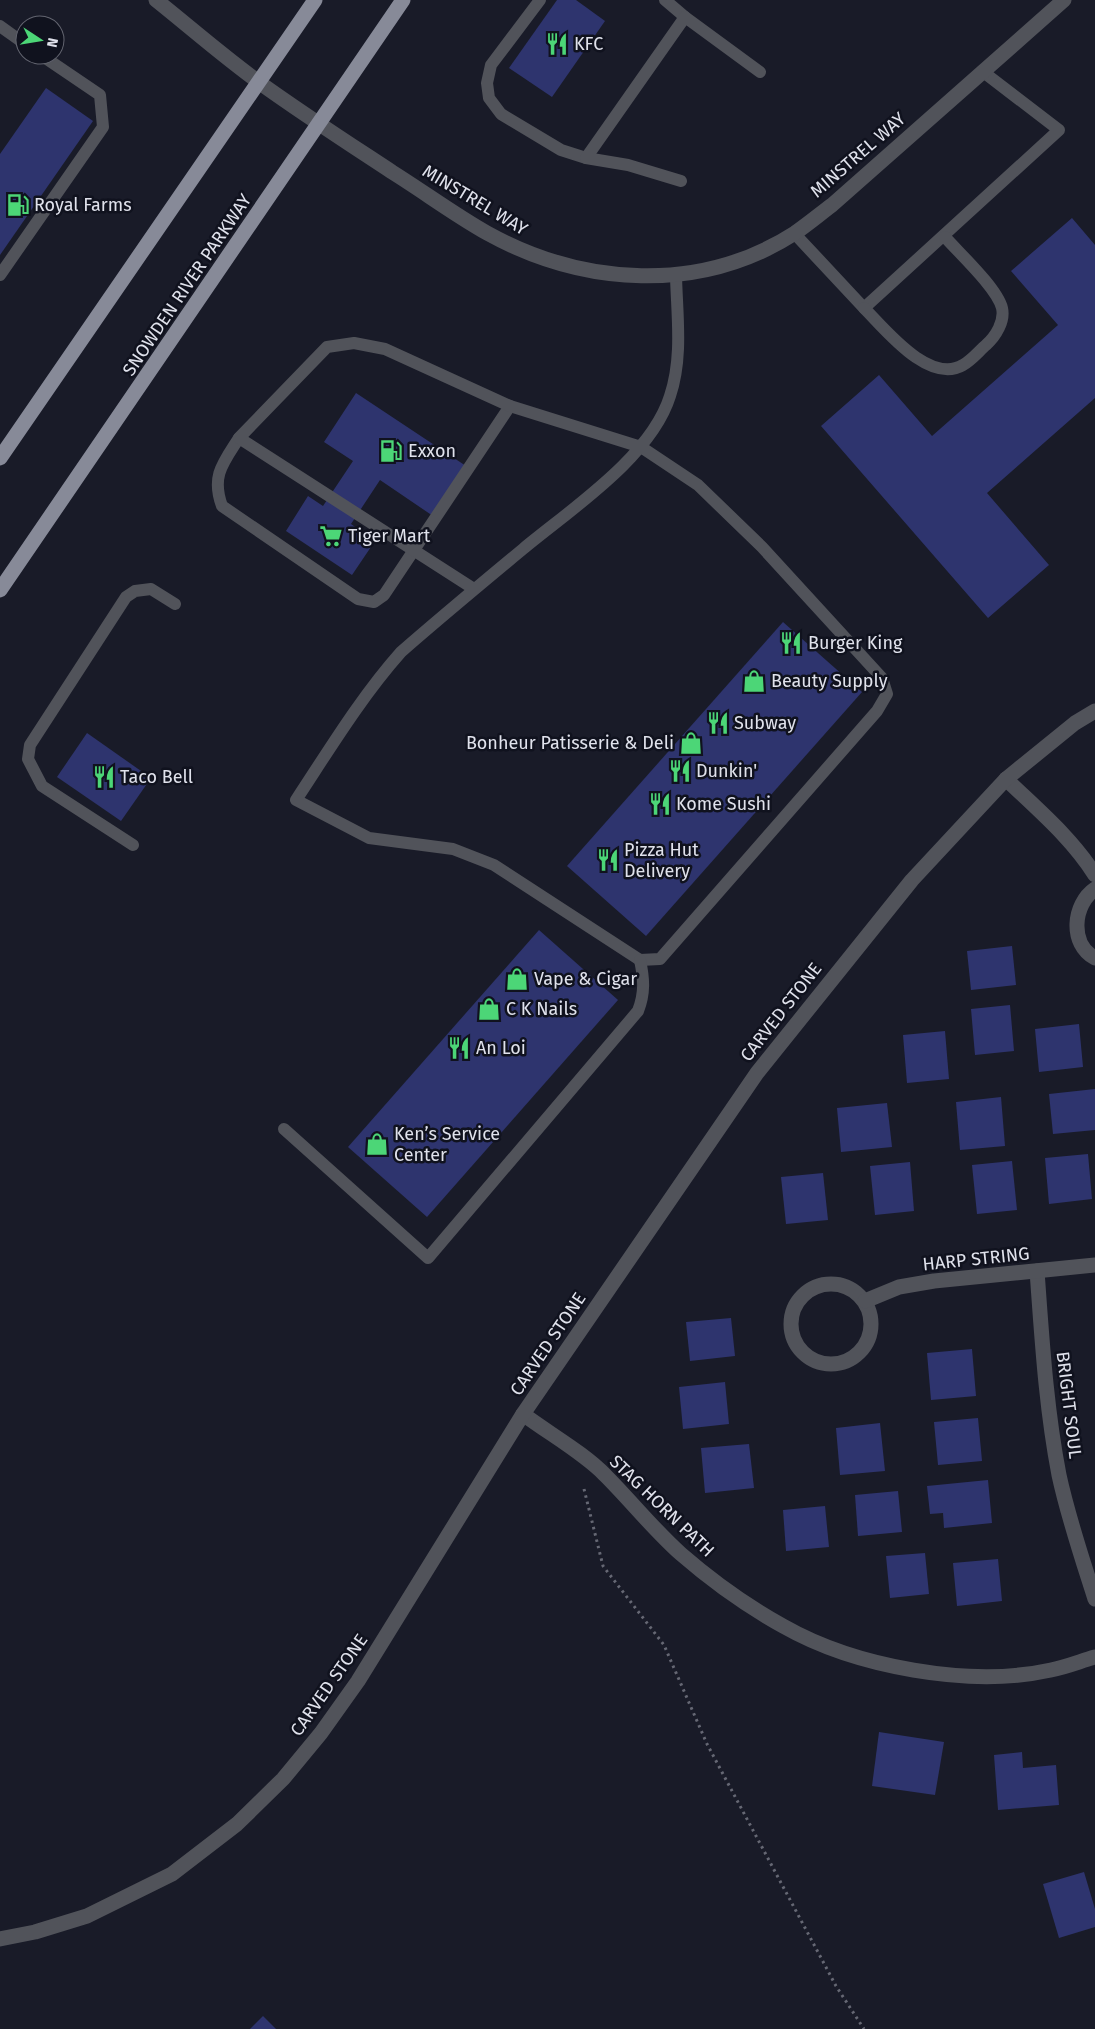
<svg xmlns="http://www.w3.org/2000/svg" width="1095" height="2029" font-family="'Fira Sans',sans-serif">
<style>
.building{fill:#2e346e}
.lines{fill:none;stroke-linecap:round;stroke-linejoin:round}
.path{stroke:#666874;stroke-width:3;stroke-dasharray:2.5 4;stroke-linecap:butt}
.lane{stroke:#51535a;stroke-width:12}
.street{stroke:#51535a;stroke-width:15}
.primary{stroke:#878a98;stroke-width:15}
.labels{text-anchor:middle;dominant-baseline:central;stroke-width:5;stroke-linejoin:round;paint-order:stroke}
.poi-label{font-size:18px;fill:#e0e2ec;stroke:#10121e;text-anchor:start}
.street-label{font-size:18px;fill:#e0e2ec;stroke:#10121e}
</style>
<rect width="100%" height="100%" fill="#191b28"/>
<g class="building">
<polygon points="557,0 576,0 605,21 552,97 509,68"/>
<polygon points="46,88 93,121 0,255 0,154"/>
<polygon points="1072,218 1095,245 1095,398 987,493 1049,565 988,618 821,426 879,375 932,436 1058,325 1011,271"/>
<polygon points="356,393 466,466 433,516 380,480 351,524 375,541 352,575 286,531 308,496 323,506 353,461 324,442"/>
<polygon points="783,622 862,692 646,936 567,866"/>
<polygon points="87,733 151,778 121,821 57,777"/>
<polygon points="539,930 618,1000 427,1217 348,1147"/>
<polygon points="1012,946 1016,985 971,990 967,951"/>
<polygon points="1010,1005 1014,1051 975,1055 971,1009"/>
<polygon points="1079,1024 1083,1067 1039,1072 1035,1029"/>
<polygon points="945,1031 949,1079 907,1083 903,1035"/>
<polygon points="1095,1089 1095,1130 1053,1134 1049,1094"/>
<polygon points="1001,1097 1005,1146 960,1150 956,1102"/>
<polygon points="887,1103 892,1147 841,1152 837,1108"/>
<polygon points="1088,1154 1092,1199 1049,1204 1045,1158"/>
<polygon points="1012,1161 1017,1210 977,1214 972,1165"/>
<polygon points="910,1162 914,1211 875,1215 870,1166"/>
<polygon points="823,1173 828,1220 786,1224 781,1177"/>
<polygon points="731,1318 735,1356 690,1361 686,1322"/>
<polygon points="972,1349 976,1396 931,1400 927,1353"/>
<polygon points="725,1382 729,1424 683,1429 679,1387"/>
<polygon points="978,1418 982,1461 938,1465 934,1422"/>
<polygon points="880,1423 885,1471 840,1475 836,1428"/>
<polygon points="749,1444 754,1488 705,1493 701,1448"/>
<polygon points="988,1480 992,1523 944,1528 943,1513 930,1514 927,1486"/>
<polygon points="898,1491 902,1532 858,1536 855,1495"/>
<polygon points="825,1506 829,1547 786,1551 783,1510"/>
<polygon points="925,1553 929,1594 890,1598 886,1556"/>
<polygon points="998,1559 1002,1601 957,1606 953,1563"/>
<polygon points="879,1732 944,1742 935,1795 872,1786"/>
<polygon points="1022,1752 1023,1768 1056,1765 1059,1805 998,1810 994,1755"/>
<polygon points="1084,1872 1095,1909 1095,1927 1059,1938 1043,1884"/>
<polygon points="263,2016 276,2029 250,2029"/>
</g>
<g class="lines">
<polyline class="path" points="584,1489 603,1566 664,1645 707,1744 836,1986 864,2029"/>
<g class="lane">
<polyline points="540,0 491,65 487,83 489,98 501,114 561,150 586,158"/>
<polyline points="665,0 685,17"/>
<polyline points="0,26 25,44"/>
<polyline points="681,181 628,165 586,158 685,17 760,72"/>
<polyline points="794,233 864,308 1059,130 982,71"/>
<polyline points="0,275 103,127 100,95 41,55"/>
<path d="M864 308C885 329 929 385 963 365 972 360 979 351 986 345 996 336 1005 321 1002 308 997 288 959 253 945 237"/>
<path d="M239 438C223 463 211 476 222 506L358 599 374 602 384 595 510 406"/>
<path d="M474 589 239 438 327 347 354 343 385 349 510 406 641 447 698 485 762 547 882 678 887 694 877 711 660 959 640 960 494 865 453 849 369 838 296 800C329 750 361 697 401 652 441 617 482 583 523 549 571 509 651 457 670 396 683 357 677 316 676 276"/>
<polyline points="133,845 42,786 28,759 30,745 126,597 135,591 151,589 175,604"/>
<path d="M284 1129 428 1258 638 1011C645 993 644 979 640 960"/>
</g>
<g class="street">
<path d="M156 0C191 28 224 57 260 83 303 114 348 143 392 172 424 192 455 215 487 233 583 286 700 294 795 233 808 224 820 214 832 205L1064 0"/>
<path d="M1006 779C1037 809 1072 838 1095 875"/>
<path d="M1095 889C1073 904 1069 944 1095 958"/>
<path d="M1037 1271C1042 1339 1046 1408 1059 1475 1068 1517 1082 1558 1095 1599"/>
<circle cx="831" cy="1324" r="40"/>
<polyline points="865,1301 899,1287 934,1281 1095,1265"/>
<path d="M523 1414C548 1433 584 1453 605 1475 631 1501 654 1530 681 1554 712 1581 747 1606 783 1626 855 1667 970 1688 1051 1670 1066 1667 1081 1661 1095 1657"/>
<polyline points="0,1939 35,1932 87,1916 172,1874 237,1824 283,1779 321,1733 358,1681 523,1414 757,1073 912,880 1006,779 1075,723 1095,711"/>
</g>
<g class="primary">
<polyline points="0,458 315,0"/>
<polyline points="0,590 403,0"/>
</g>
</g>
<defs>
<symbol id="restaurant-bare" viewBox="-9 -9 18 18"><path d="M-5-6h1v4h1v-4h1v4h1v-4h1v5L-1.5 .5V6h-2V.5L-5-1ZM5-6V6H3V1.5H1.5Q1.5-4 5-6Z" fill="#4cd677" stroke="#10121e" stroke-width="2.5" paint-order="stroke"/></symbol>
<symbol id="fuel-bare" viewBox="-9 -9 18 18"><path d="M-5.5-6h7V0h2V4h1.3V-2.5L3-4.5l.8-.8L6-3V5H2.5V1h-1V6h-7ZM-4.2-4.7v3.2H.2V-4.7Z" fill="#4cd677" stroke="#10121e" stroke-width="2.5" paint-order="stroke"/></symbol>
<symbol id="supermarket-bare" viewBox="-9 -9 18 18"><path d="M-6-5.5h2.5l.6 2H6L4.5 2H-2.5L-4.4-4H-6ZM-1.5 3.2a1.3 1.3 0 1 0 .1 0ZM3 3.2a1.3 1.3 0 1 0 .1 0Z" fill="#4cd677" stroke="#10121e" stroke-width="2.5" paint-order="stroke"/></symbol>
<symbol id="shop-bare" viewBox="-9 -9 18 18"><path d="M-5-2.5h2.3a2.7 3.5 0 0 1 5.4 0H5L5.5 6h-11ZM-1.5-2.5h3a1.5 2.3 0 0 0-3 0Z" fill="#4cd677" stroke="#10121e" stroke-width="2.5" paint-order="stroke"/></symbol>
</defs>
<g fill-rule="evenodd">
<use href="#restaurant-bare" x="541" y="28" width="32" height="32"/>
<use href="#fuel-bare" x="2" y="189" width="32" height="32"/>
<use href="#fuel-bare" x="375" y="435" width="32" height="32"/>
<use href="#supermarket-bare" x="315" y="520" width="32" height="32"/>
<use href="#restaurant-bare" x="775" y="627" width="32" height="32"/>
<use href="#shop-bare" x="738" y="665" width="32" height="32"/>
<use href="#restaurant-bare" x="702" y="707" width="32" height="32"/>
<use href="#shop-bare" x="675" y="727" width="32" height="32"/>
<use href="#restaurant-bare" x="664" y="755" width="32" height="32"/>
<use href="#restaurant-bare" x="88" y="761" width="32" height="32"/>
<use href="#restaurant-bare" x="644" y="788" width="32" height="32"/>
<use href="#restaurant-bare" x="592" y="844" width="32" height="32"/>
<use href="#shop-bare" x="501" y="963" width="32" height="32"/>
<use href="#shop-bare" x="473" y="993" width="32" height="32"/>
<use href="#restaurant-bare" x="443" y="1032" width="32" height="32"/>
<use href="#shop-bare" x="361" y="1128" width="32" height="32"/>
</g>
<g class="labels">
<g class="poi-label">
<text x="574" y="44">KFC</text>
<text x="34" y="205">Royal Farms</text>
<text x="408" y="451">Exxon</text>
<text x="348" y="536">Tiger Mart</text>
<text x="808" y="643">Burger King</text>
<text x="771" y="681">Beauty Supply</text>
<text x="734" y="723">Subway</text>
<text x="674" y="743" text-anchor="end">Bonheur Patisserie &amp; Deli</text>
<text x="696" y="771">Dunkin'</text>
<text x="120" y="777">Taco Bell</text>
<text x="676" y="804">Kome Sushi</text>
<text x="624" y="850">Pizza Hut<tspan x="624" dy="21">Delivery</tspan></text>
<text x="534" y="979">Vape &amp; Cigar</text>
<text x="506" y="1009">C K Nails</text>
<text x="476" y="1048">An Loi</text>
<text x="394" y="1134">Ken’s Service<tspan x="394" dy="21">Center</tspan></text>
</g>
<g class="street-label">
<text transform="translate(858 155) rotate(-41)">MINSTREL WAY</text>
<text transform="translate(475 200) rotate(31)">MINSTREL WAY</text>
<text transform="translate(187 285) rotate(-56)">SNOWDEN RIVER PARKWAY</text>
<text transform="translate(781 1012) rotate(-52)">CARVED STONE</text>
<text transform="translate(976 1259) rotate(-6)">HARP STRING</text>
<text transform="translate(548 1344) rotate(-56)">CARVED STONE</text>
<text transform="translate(1069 1405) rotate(83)">BRIGHT SOUL</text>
<text transform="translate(662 1506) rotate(44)">STAG HORN PATH</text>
<text transform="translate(329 1685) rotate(-55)">CARVED STONE</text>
</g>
</g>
<g transform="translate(40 40) rotate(102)"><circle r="24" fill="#10121e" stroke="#636570"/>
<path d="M0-4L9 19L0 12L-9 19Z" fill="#4cd677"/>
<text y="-8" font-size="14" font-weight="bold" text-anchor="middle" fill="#e0e2ec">N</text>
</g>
</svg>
